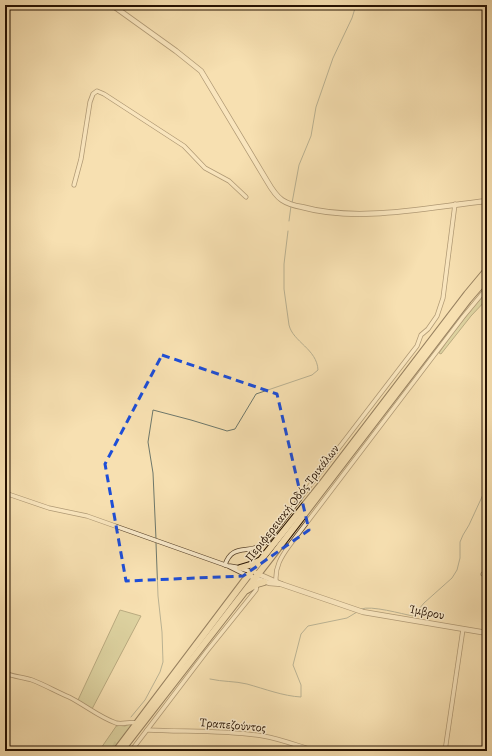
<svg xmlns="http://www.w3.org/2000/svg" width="492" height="756" font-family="Alegreya,serif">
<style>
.grass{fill:#bcc28c;stroke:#706a46}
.forest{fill:url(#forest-firs);stroke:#706a46}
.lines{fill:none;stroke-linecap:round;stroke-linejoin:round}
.stream{stroke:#6e786b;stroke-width:1}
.minor-casing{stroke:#5a452d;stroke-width:5}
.tertiary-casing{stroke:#5a452d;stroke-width:6}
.primary-casing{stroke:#251101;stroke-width:8}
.minor{stroke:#faebcc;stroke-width:3.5}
.tertiary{stroke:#faebcc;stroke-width:4.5}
.primary{stroke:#f7e0b1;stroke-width:6}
.marked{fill:none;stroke:#1d4ed8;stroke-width:3;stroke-dasharray:8 5;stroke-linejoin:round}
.labels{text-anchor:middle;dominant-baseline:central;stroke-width:3;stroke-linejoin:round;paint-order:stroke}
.street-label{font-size:12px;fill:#251101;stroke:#faebcc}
</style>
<defs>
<pattern id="forest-firs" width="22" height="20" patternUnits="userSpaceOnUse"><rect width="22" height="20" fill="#bcc28c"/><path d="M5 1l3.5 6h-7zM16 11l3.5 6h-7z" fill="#a1a677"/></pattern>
</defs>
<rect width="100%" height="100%" fill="#f7e0b1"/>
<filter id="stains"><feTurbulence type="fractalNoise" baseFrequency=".005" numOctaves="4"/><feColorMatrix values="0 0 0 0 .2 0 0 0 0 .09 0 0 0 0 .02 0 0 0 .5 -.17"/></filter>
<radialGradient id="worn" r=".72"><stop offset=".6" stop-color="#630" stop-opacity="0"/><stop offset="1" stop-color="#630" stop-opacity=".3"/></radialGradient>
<g class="grass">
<polygon points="487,290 487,299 471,316 441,354 439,353 451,335"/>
<polygon points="120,610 141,616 92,709 78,700"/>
</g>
<polygon class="forest" points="129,724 131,725 131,727 111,751 99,751 117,725 125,726"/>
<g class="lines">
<g class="stream">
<polyline points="292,203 299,165 311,136 316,107 333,58 352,18 356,5"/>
<polyline points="289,221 291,206"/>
<path d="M156 539 153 473 148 442 153 410 191 420 224 430 227 431 235 429 256 394 312 375 318 370C317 349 293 342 289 325L284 289V264L288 231"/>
<path d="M361 609C371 605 402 614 413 616L424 603 452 578 457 570 460 558V542L463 535 469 525 487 486"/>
<path d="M210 679C223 682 235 681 247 684 265 689 283 696 301 697V685L293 665 301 634 308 626 347 618 357 612"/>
<polyline points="131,717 145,700 160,672 163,662 162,632 158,596 156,543"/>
</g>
<defs>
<g id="minor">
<polyline points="74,185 81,159 90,102 93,94 97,91 104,94 184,146 205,168 229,181 246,197"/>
<polyline points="5,493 49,508 87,516 228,566 248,576"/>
<path d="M225 565C233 540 252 558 269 539L410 355 417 346 421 335 428 329 437 316 443 298 455 204"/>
<polyline points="230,566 236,567 252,572"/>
<polyline points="483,574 487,576"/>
<path d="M276 581C275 567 281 557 289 546L463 317 487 288"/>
<path d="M5 673C14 677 23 677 32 680 45 685 57 692 69 697 85 705 99 717 116 723 123 725 130 721 137 723"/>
<path d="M147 730C185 732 225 730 263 736 281 739 298 746 316 751"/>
<polyline points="131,751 207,651 256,590 257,584"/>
<polyline points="445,751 463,629"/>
</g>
<g id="tertiary">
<path d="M112 5 176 51 201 71 267 181C271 188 276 196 282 200 288 204 296 206 302 207 359 223 429 207 487 201"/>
<polyline points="256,573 281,584 363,612 487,633"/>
<polyline points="252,577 269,583 281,584"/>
</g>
<g id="primary">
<polyline points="240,568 250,565 259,561"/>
<polyline points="247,590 257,584 264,582"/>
<polyline points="116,751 248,576 324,481 467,294 487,270"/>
<polyline points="121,751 276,551 468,300 487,278"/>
</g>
</defs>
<use href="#minor" class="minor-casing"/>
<use href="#tertiary" class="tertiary-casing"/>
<use href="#primary" class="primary-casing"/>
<use href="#minor" class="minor"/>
<use href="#tertiary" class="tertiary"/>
<use href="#primary" class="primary"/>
</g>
<path d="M0 0H492V756H0ZM162 355 277 394 309 530 243 576 126 581 105 464Z" fill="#f7e0b1" fill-opacity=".55" fill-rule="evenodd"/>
<path class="marked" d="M162 355 277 394 309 530 243 576 126 581 105 464Z"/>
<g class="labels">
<g class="street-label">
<text transform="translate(292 503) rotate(-52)">Περιφερειακή Οδός Τρικάλων</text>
<text transform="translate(427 612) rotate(11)">Ίμβρου</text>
<text transform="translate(233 725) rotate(5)">Τραπεζούντος</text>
</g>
</g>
<rect width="492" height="756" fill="none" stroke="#f7e0b1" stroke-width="20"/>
<rect x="6" y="6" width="480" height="744" fill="none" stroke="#251101" stroke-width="2"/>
<rect x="10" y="10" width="472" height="736" fill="none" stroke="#251101"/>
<rect width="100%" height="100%" filter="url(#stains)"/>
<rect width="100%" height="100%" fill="url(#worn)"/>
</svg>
